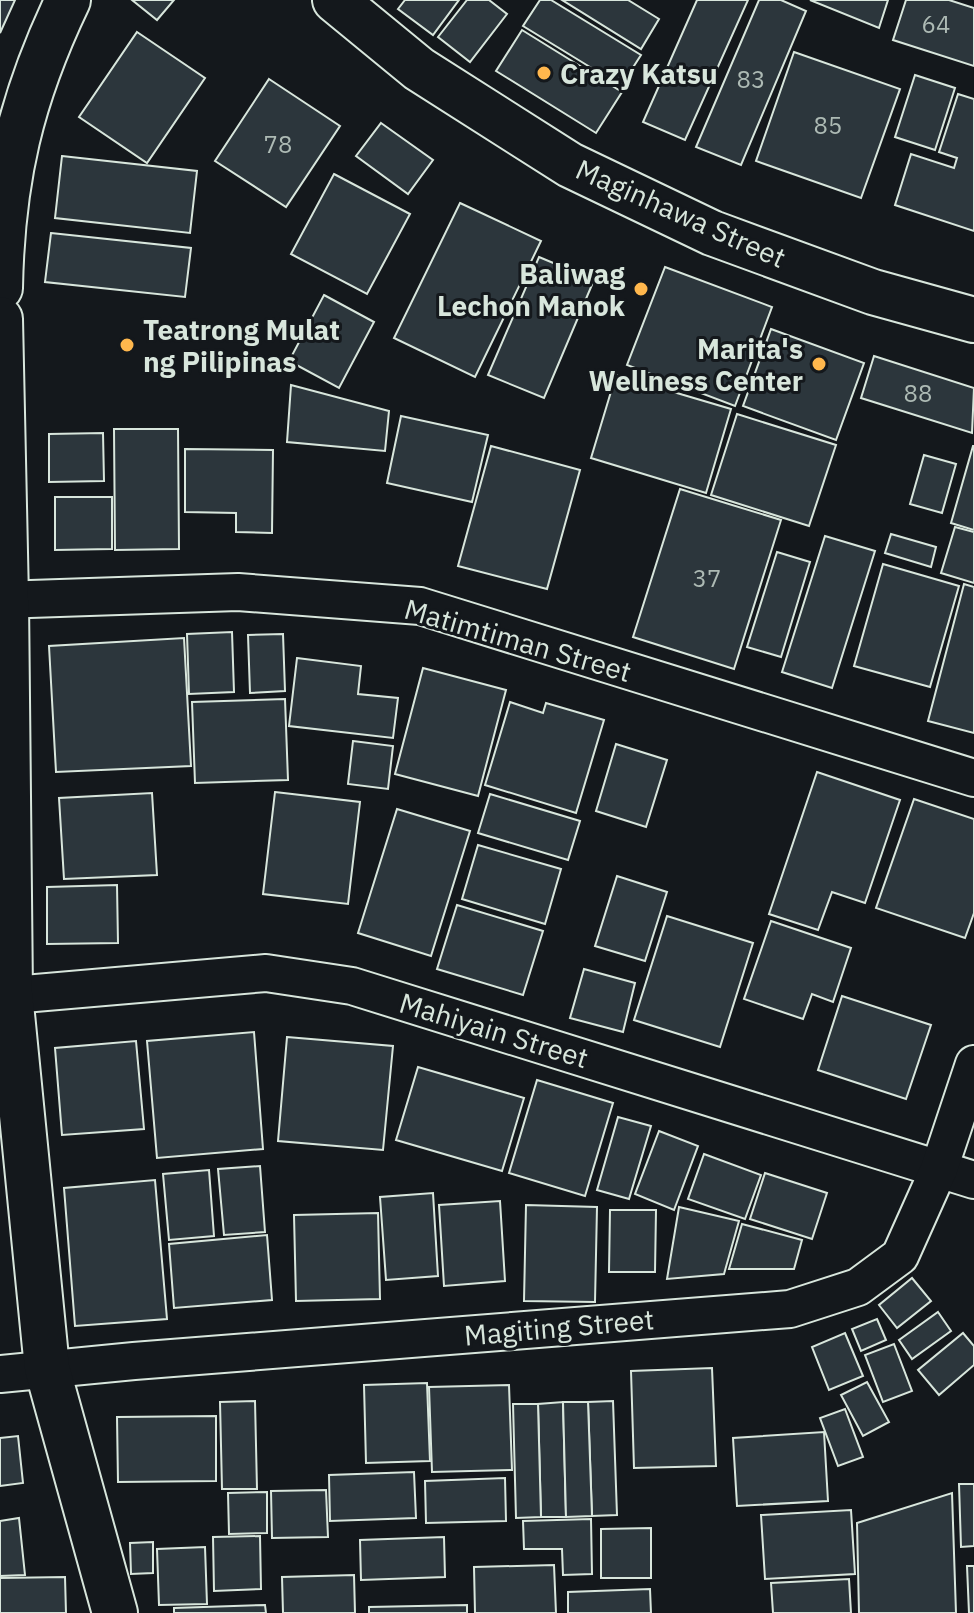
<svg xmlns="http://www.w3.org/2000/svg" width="974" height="1613" font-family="'IBM Plex Sans',sans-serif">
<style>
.building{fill:#2c363c;stroke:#d8e6dc;stroke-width:2}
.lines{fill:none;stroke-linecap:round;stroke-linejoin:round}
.street-casing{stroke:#d8e6dc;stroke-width:40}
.secondary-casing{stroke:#d8e6dc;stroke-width:48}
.street{stroke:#14181c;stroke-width:36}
.secondary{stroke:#14181c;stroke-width:44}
.poi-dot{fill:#ffb74d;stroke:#14181c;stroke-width:3}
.labels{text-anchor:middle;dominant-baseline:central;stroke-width:6;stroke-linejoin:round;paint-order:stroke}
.number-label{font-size:24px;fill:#adbab4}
.poi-label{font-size:28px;font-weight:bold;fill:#d8e6dc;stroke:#14181c;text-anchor:start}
.street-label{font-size:28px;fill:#d8e6dc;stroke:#14181c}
</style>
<rect width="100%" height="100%" fill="#14181c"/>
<g class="building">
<polygon points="0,0 15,0 0,33"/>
<polygon points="132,0 174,0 157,20"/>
<polygon points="405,0 459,0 433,35 398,9"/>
<polygon points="467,0 489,0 507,14 470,62 438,37"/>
<polygon points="540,0 551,0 641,55 621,86 523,26"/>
<polygon points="562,0 628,0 659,19 641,49"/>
<polygon points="697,0 748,0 685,140 643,122"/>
<polygon points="759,0 781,0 806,11 741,165 696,147"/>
<polygon points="810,0 888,0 879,28"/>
<polygon points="906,0 949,0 974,8 974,66 893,40"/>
<polygon points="522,30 622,92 596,133 496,71"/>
<polygon points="137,32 205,78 147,163 79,117"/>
<polygon points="794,52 900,89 861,198 756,161"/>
<polygon points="915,75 955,88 935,150 895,137"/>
<polygon points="269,79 340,126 286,207 215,161"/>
<polygon points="958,94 974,99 974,231 895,205 911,154 954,168 957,158 939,152"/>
<polygon points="381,123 433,160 408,194 356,156"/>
<polygon points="62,156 197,171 190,233 55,218"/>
<polygon points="334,174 410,214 367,294 291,254"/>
<polygon points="460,203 541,241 475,377 394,338"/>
<polygon points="51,233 191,248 185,297 45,282"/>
<polygon points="539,257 594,280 544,398 488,375"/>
<polygon points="665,267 772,307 735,406 627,365"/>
<polygon points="324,295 374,322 339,388 289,361"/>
<polygon points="771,329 864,363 836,440 743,406"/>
<polygon points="874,356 974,388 972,433 861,398"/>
<polygon points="616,375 731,409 706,493 591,458"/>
<polygon points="291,385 389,411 385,451 287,442"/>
<polygon points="737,414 836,445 809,526 711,495"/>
<polygon points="401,416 488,435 472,502 387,483"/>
<polygon points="114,429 178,429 179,549 115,550"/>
<polygon points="103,433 104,481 49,482 49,434"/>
<polygon points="491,446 580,470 547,589 458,566"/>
<polygon points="973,446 974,446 974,530 951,523"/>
<polygon points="185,449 273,450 272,533 236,532 236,513 185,512"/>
<polygon points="924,455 956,464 942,513 910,504"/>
<polygon points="680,489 781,520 734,669 633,637"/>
<polygon points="55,497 112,497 112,549 55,550"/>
<polygon points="955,527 974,532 974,583 941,573"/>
<polygon points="891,534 936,547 931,567 885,553"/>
<polygon points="825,536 875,551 832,688 782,672"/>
<polygon points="777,552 810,562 781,657 747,647"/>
<polygon points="883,564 959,586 930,687 854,666"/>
<polygon points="964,584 974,587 974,733 928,721"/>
<polygon points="232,632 234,692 189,694 187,634"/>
<polygon points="283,634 285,691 250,693 248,635"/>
<polygon points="184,638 191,766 56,772 49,646"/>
<polygon points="297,658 361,666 358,694 398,698 393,738 289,726"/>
<polygon points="423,668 506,690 478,796 395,774"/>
<polygon points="285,699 288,780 195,783 192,702"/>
<polygon points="510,702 543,713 546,703 604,720 576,813 485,785"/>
<polygon points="353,741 393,746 388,789 348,784"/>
<polygon points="616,744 667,760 646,827 596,811"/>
<polygon points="817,772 900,800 865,903 832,892 818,930 769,914"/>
<polygon points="275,792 360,802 348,904 263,894"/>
<polygon points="152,793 157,875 64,879 59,798"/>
<polygon points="490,794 580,821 568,860 478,833"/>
<polygon points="914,799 974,819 974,913 965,938 876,908"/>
<polygon points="397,809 470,831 431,956 358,933"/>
<polygon points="478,845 561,869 545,924 462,899"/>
<polygon points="617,876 667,892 645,961 595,946"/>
<polygon points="117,885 118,943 47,944 47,887"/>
<polygon points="457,905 543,931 523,995 437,969"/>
<polygon points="667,916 753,943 720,1047 634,1020"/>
<polygon points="771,921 851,948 833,1002 812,994 803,1019 744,999"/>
<polygon points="584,969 635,983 623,1032 570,1018"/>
<polygon points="842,996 931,1025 906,1099 818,1070"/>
<polygon points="254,1032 263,1149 157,1158 147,1041"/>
<polygon points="287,1037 393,1046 383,1150 278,1141"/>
<polygon points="136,1041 144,1129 62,1135 55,1048"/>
<polygon points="418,1067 524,1098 502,1171 396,1140"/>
<polygon points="537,1080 613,1103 585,1196 509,1173"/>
<polygon points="618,1117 651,1126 629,1199 597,1190"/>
<polygon points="659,1131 698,1146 674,1210 635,1194"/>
<polygon points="704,1154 761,1175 745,1219 688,1199"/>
<polygon points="260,1166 265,1232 224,1235 218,1169"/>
<polygon points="209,1170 214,1236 169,1240 163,1174"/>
<polygon points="765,1173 827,1193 812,1239 750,1219"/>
<polygon points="155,1180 167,1319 75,1326 64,1188"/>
<polygon points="433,1193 438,1276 386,1280 380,1197"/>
<polygon points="500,1201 505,1281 444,1286 439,1205"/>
<polygon points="526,1205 597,1207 595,1302 524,1301"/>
<polygon points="679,1207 739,1221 724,1274 667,1279"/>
<polygon points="610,1210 656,1210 655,1272 609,1272"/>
<polygon points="378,1213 380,1299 296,1301 294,1215"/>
<polygon points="742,1224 802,1240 794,1269 729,1269"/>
<polygon points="267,1235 272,1300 174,1308 169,1244"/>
<polygon points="912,1278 931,1301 897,1328 879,1305"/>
<polygon points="938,1312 951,1331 912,1359 899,1340"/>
<polygon points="877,1319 886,1340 861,1351 852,1329"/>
<polygon points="845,1333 863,1376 829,1390 812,1347"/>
<polygon points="963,1333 974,1346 974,1365 939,1395 918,1370"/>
<polygon points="894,1344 912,1391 883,1402 865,1355"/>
<polygon points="712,1368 716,1466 634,1468 631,1371"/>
<polygon points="867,1382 889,1422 863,1436 841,1395"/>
<polygon points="427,1383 430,1461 366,1463 364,1385"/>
<polygon points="509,1385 512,1470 432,1472 429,1387"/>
<polygon points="255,1401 257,1489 222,1489 220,1402"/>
<polygon points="613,1401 617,1515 592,1516 588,1402"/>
<polygon points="563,1402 566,1517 541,1517 538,1404"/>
<polygon points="563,1402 588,1402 592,1516 566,1517"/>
<polygon points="513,1404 538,1404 541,1517 516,1518"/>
<polygon points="845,1409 863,1457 838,1466 820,1418"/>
<polygon points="216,1416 216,1481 118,1482 117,1417"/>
<polygon points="824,1432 828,1501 737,1506 733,1438"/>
<polygon points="18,1436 23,1483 0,1486 0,1438"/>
<polygon points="414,1472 416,1518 330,1521 329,1475"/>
<polygon points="505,1478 506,1521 426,1523 425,1481"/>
<polygon points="959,1484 974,1484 974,1546 961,1547"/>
<polygon points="326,1490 328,1537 272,1538 271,1491"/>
<polygon points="267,1492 267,1533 229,1534 228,1493"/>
<polygon points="952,1493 956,1613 859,1613 857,1523"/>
<polygon points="851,1510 855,1574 765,1579 761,1515"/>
<polygon points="19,1518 25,1575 0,1576 0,1521"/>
<polygon points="591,1519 592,1574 563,1575 562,1549 524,1549 523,1521"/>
<polygon points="651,1528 651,1578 601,1578 601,1529"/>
<polygon points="260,1536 261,1589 214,1591 213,1537"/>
<polygon points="444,1537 445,1577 361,1580 360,1540"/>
<polygon points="153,1542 153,1573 131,1574 130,1543"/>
<polygon points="205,1547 207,1604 159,1605 157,1549"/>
<polygon points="554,1565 556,1613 475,1613 474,1567"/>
<polygon points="967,1566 974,1566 974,1613 969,1613"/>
<polygon points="354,1575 355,1613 283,1613 282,1577"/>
<polygon points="65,1577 66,1613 0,1613 0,1578"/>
<polygon points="849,1579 851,1613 773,1613 771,1583"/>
<polygon points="650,1589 651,1613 568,1613 568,1592"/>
<polygon points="265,1605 266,1613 174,1613 174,1608"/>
<polygon points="467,1605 467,1613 369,1613 369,1607"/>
</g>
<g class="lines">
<defs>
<g id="street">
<polyline points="0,600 238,592 420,606 974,778"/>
<polyline points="0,996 266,973 352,986 974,1180"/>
<polyline points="0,1374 134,1361 790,1309 858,1287 900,1256 939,1169 974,1064"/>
</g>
<g id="secondary">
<polyline points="335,0 419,69 570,165 712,233 873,292 974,320"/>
<path d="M0 288C2 179 21 98 68 0"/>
<polyline points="0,319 6,599 10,994 47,1368 115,1613"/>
</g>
</defs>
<use href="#street" class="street-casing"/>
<use href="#secondary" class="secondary-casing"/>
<use href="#street" class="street"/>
<use href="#secondary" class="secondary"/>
</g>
<g class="poi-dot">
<circle cx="544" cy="73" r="8"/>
<circle cx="641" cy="289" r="8"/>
<circle cx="127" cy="345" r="8"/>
<circle cx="819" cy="364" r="8"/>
</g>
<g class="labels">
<g class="number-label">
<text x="936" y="24">64</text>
<text x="751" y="79">83</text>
<text x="828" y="125">85</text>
<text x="278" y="144">78</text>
<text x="918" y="393">88</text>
<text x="707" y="578">37</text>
</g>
<g class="poi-label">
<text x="560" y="73">Crazy Katsu</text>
<text x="625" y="273" text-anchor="end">Baliwag<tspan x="625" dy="32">Lechon Manok</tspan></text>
<text x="143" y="329">Teatrong Mulat<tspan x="143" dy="32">ng Pilipinas</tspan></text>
<text x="803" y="348" text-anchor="end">Marita's<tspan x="803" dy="32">Wellness Center</tspan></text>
</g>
<g class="street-label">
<text transform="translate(681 213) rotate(24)">Maginhawa Street</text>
<text transform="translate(518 640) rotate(16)">Matimtiman Street</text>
<text transform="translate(494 1030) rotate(17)">Mahiyain Street</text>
<text transform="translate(559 1327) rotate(-5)">Magiting Street</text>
</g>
</g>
</svg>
